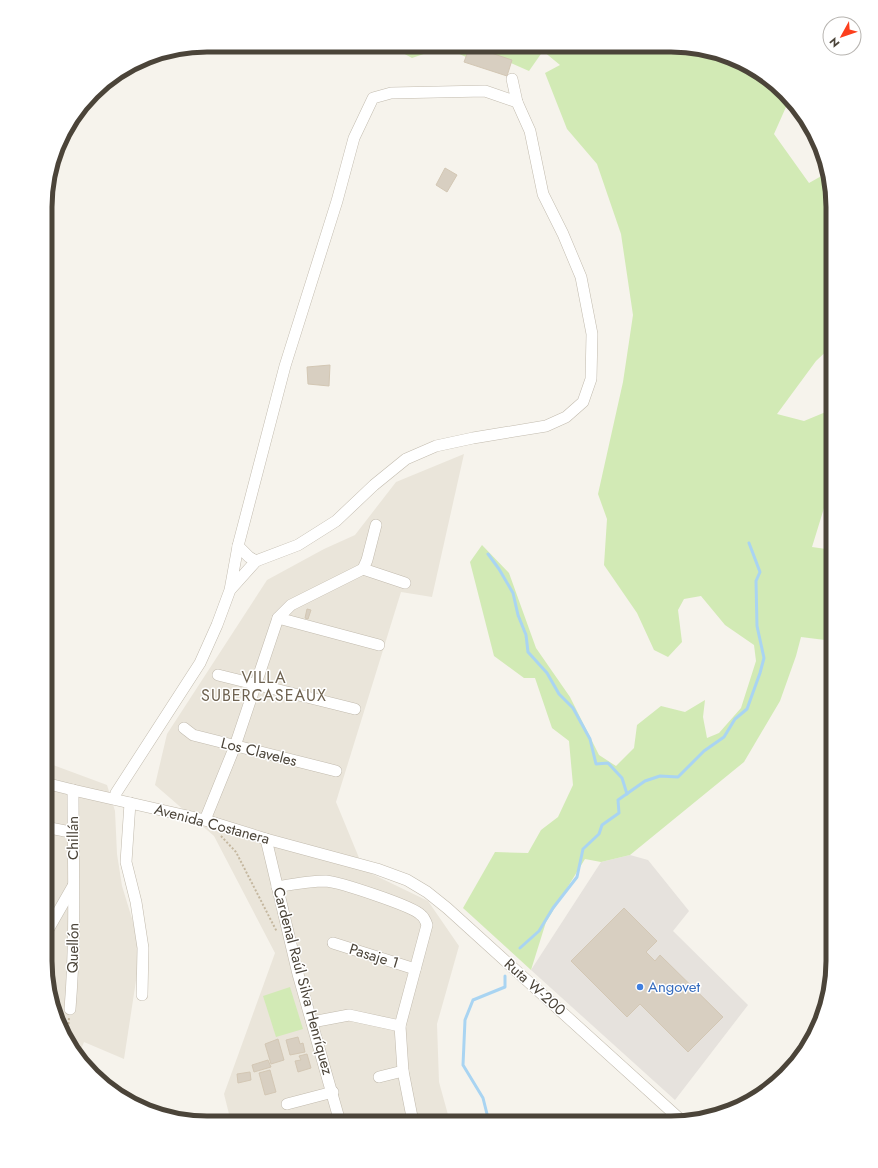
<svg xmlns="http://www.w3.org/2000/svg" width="878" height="1168" font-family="Jost,sans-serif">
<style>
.residential{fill:#eae5da}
.industrial{fill:#e6e2dd}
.green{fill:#d2eab5}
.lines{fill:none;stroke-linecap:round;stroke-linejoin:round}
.stream{stroke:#a9d4f2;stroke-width:3}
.building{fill:#d8cfc1;stroke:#d3c7b4}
.minor-casing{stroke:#c2bbae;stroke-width:12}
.path{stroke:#c4b79f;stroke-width:2;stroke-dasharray:2 2;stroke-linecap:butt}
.minor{stroke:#fff;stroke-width:11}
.shop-dot{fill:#3f7fe0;stroke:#fff;stroke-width:1.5}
.labels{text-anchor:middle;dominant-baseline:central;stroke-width:3;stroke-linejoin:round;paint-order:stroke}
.street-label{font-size:15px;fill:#4b4439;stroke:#fff}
.shop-label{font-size:15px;fill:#366cbe;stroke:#fff;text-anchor:start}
.neighbourhood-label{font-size:16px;letter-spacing:1px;fill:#6e6250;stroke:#fff}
.rim{fill:none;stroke:#4b4439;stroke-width:5}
</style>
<rect width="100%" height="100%" fill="#f6f3ec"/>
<g class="residential">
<polygon points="464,454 432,597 401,592 336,802 364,870 428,901 459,946 437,1024 439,1082 450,1122 231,1122 224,1094 275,953 214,836 155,785 167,734 267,580 324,549 355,535 396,482"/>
<polygon points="46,602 54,605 46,630"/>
<polygon points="45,762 107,785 115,811 117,854 122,886 141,948 124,1059 84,1042 78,1057 62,1033 45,961"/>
</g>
<polygon class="industrial" points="630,855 648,860 689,911 673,931 748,1005 675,1100 531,970 601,862"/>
<g class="green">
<polygon points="390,46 693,46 761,72 790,98 774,134 809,183 825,174 833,207 833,345 816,361 777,414 804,421 833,409 833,493 828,495 812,547 833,550 833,641 801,637 796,656 780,701 744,762 630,855 601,862 585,859 546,922 531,970 463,908 495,852 528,853 541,830 558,817 573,785 569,741 552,728 535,678 524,678 494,656 470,562 482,545 509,573 536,648 570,697 599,755 616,766 634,748 637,725 661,706 685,712 705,700 703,717 707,738 719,733 741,708 756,661 754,645 725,625 701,596 684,599 678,610 682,642 668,657 654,650 637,613 604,565 607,519 598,494 623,382 633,315 621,234 597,164 567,129 545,73 560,65 543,51 529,71 506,61 477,62 444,47 412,58"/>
<polygon points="290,987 303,1029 276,1037 263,996"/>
</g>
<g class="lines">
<g class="stream">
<polyline points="488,554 499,569 513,593 518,615 526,635 528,652 547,673 559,694 573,708 590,739 596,764 608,763 622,778 627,794"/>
<polyline points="520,948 539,931 553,908 577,877 583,849 599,834 602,825 619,813 618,800 645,781 660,776 678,777 704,751 724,737 735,719 747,709 760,673 764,658 757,626 756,581 760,572 749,543"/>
<polyline points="769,1089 790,1059 816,1031"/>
<polyline points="489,1122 483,1098 463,1065 465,1020 473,1000 505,987 505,976"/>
</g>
</g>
<g class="building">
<polygon points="470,46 512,60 507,76 464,62"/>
<polygon points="445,168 457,175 447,192 436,185"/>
<polygon points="330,365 329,386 308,384 307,367"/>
<polygon points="307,609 311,610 308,619 305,618"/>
<polygon points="624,908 657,941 646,952 655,961 660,955 723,1017 688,1052 640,1004 627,1017 571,961"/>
<polygon points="298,1037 300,1044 303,1043 305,1052 290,1055 286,1040"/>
<polygon points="278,1039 284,1060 271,1064 265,1044"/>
<polygon points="307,1054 311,1068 298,1072 295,1061 301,1060 299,1056"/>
<polygon points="268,1060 271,1067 254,1072 252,1065"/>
<polygon points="270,1070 276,1092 265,1095 259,1073"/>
<polygon points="250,1072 251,1080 238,1083 237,1074"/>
</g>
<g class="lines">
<defs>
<g id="minor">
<polyline points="512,79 517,102"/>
<polyline points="238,546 249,557 256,561"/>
<polyline points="363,569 405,583"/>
<polyline points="278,618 379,645"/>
<polyline points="218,675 355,709"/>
<polyline points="184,728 193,735 336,771"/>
<polyline points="45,783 73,790 205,820 266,839 377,869 407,880 427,892 447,908 682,1121"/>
<polyline points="115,799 116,793 200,663 217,625 230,590 238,546 285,366 337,201 354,138 373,98 391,93 485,91 517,102 530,131 543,194 563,234 581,277 592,334 591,379 583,402 566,417 546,426 473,438 436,446 406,459 374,485 336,521 298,545 256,561 230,590"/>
<polyline points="130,803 126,862 136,902 143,948 142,995"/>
<polyline points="205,820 235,746 278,618 291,605 363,569 367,560 376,525"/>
<polyline points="45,827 65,831 73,832"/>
<polyline points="266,839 298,974 340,1122"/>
<path d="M277 887C294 884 309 881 326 881 339 882 413 906 421 915 424 917 426 922 427 925L400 1026 403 1071 413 1122"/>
<polyline points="45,935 73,886"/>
<polyline points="333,943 415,969"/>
<path d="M70 1009C76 937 73 863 73 790"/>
<polyline points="312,1022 349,1015 400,1026"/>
<polyline points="379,1077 403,1071"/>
<polyline points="287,1104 333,1092"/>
</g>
</defs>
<use href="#minor" class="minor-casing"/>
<g class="path">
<polyline points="221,836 236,852 277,932"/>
<polyline points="67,1040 69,1018"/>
</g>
<use href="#minor" class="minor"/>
</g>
<circle class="shop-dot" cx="640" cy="987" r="4"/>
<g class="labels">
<g class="street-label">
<text transform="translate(259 752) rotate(14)">Los Claveles</text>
<text transform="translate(212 824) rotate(15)">Avenida Costanera</text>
<text transform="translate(73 838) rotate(-90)">Chillán</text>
<text transform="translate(73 948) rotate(-89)">Quellón</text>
<text transform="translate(374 956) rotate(17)">Pasaje 1</text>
<text transform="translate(303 981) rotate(75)">Cardenal Raúl Silva Henríquez</text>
<text transform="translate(535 987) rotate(42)">Ruta W-200</text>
</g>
<g class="shop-label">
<text x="648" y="987">Angovet</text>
</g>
<g class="neighbourhood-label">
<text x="264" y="677">VILLA<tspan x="264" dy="18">SUBERCASEAUX</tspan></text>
</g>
</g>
<path d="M0 0H878V1168H0ZM207 52H671A155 155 0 0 1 826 207V961A155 155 0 0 1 671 1116H207A155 155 0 0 1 52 961V207A155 155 0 0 1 207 52Z" fill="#fff" fill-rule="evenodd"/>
<path class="rim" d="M207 52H671A155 155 0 0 1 826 207V961A155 155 0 0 1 671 1116H207A155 155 0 0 1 52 961V207A155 155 0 0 1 207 52Z"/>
<g transform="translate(842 36) rotate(230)"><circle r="19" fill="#ffffff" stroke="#b7b4b0"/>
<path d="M0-3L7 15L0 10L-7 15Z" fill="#fc3f1d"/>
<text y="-6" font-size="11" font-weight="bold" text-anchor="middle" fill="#4b4439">N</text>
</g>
</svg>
